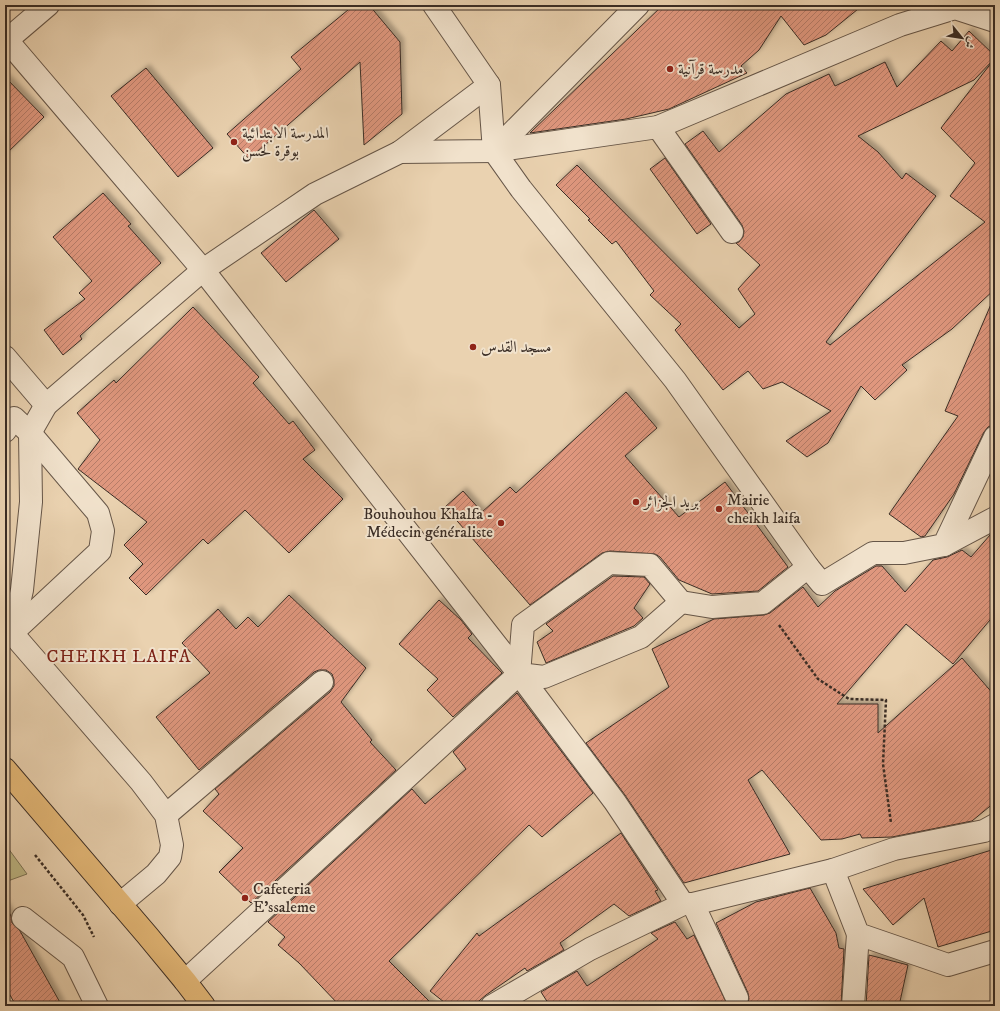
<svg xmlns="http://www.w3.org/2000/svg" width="1000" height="1011" font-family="'IM FELL DW Pica',Amiri,serif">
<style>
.garden{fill:#bfb986;stroke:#7c7356}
.building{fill:url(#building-hatch);stroke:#3a2d25;filter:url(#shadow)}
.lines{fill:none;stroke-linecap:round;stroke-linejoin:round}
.minor-casing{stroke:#665648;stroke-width:24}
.primary-casing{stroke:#3a2d25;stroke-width:24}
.path{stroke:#3a2d25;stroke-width:2.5;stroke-dasharray:3 2;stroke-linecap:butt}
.minor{stroke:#f1e2cc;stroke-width:22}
.primary{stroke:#e5b978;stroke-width:22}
.poi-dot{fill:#8f2418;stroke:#f1e2cc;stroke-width:1.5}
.labels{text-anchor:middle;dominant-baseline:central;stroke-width:4;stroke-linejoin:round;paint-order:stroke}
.poi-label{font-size:16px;fill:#3a2d25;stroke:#f1e2cc;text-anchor:start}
.quarter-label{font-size:18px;letter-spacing:1px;fill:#7a1f14;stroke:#f1e2cc}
</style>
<defs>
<pattern id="building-hatch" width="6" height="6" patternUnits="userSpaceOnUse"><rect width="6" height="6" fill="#df977e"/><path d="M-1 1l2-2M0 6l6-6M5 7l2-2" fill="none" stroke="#b67c67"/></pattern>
<filter id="shadow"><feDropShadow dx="3.5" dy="-3.5" stdDeviation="2" flood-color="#0004"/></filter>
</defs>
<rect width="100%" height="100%" fill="#ead2b0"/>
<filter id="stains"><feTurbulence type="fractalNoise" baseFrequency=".005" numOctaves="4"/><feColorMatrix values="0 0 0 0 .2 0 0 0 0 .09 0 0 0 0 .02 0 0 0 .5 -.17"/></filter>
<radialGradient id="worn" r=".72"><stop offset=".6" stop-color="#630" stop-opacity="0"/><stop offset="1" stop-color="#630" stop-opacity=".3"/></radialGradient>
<polygon class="garden" points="5,844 27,874 5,882"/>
<g class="building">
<polygon points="354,5 369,5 400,42 402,114 364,145 360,62 249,159 227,134 301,69 291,57"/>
<polygon points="663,5 863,5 826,35 804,45 781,16 759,50 741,66 747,73 669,109 626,119 530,133"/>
<polygon points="969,31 995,56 995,58 974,80 858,136 878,152 902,179 906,173 936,196 826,342 830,345 985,222 950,196 975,163 941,128 995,58 995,289 952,329 902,365 907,370 875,400 861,386 828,443 807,457 786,441 831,411 782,382 763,389 748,371 723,390 675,330 681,324 650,295 654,291 616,241 612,244 588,220 590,219 556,185 577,165 739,328 755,314 738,289 760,265 736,243 739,242 743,237 744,231 742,225 685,144 703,131 719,152 786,94 829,74 835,86 885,62 897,87 941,41 952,51"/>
<polygon points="146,68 213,148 178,177 111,96"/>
<polygon points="5,77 44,117 5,155"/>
<polygon points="665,158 711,224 697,234 650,169"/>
<polygon points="103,193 131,224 128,226 161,263 80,336 82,339 63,355 44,330 85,299 79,293 92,281 53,237"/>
<polygon points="314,210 339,239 286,282 261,253"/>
<polygon points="995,295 995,418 992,425 988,427 984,432 954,494 925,536 921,537 889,514 958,416 945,411"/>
<polygon points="193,307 259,377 253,383 289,424 293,421 315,450 303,459 343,499 289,553 245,510 208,544 203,539 146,595 129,578 143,564 124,545 147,522 78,469 100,440 77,413 114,380 116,383"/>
<polygon points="626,392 657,428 625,456 679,517 725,482 788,567 758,591 712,594 679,580 660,557 655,554 610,551 602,553 530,605 445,507 463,491 482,512 510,487 516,493"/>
<polygon points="995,532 995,614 953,664 906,624 837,704 878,704 878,733 962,658 995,696 995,802 972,821 892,837 862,838 860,834 842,839 821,840 762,770 748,780 790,854 684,883 625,795 586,743 669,687 652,649 714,619 764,615 770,613 803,587 818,607 835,591 876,566 882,566 905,592 933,560 947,557 962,550 971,557 990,535"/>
<polygon points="613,576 644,577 650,584 634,608 643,618 634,626 546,663 537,642 553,631 546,624"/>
<polygon points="289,595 366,668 341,702 372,740 370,742 396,770 251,903 219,872 243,848 203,811 219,794 215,789 330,692 334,686 334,680 332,674 326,670 319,670 314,672 199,770 156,717 210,673 182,643 218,609 236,629 248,617 258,627"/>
<polygon points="439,600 461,620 472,634 468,638 502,673 453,717 427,690 438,679 399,644"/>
<polygon points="517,693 593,793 542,837 529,825 389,961 434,1006 340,1006 299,963 278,945 285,937 268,922 412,789 425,804 466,769 453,752"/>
<polygon points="621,833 658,890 655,891 661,901 629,916 614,904 560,943 564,950 527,971 525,968 486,995 473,1006 449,1006 430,991 477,933 479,936"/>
<polygon points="995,849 995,930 938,947 924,898 893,925 863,889"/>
<polygon points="810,888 836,933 839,948 844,949 841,1006 746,1006 749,999 748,993 716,923 756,902"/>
<polygon points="5,905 11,916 12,923 20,931 62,1006 16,1006 5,986"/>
<polygon points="675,922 687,939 694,935 728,1006 550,1006 541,992 577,971 587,986 658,939 651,933"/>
<polygon points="869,955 908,965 899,1006 866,1006"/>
</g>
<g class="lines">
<defs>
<g id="minor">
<polyline points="434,5 489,85 494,151 521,189 675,380 808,567"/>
<polyline points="5,38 203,270 519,674 615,802 683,904"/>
<polyline points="7,40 48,5"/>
<polyline points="658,127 732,232"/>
<polyline points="494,151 658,127 900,25 955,8 995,21"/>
<polyline points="400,152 494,151 638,5"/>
<polyline points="5,357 46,405"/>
<polyline points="5,431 14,418 30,433 46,405 203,270 315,194 400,152 489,85"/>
<polyline points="944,545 995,518"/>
<polyline points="5,621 12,633 141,782 166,815 172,845 170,857 156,874 120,904"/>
<polyline points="12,633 100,551 103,531 98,513 30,433"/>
<polyline points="12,633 22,590 31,502 30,433"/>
<polyline points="519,674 544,677 641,637 681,602"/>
<polyline points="166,815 322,682"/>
<polyline points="833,870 858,934 948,965 995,951"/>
<polyline points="693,904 737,998"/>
<polyline points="23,918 73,957 97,1006"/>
<polyline points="185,981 519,674 523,625 609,563 650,565 681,602 712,607 763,603 808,567 822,584 873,553 904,553 944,545 995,437"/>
<polyline points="492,1006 590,949 683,904 693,904 833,870 894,849 984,831 995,825"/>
<polyline points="853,1006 858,934"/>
</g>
<polyline id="primary" points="5,769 147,935 185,981 204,1006"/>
</defs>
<use href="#minor" class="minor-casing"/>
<use href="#primary" class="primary-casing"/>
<g class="path">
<polyline points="779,625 818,679 849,699 886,700 883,764 891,823"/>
<polyline points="35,855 83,915 94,937"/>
</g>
<use href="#minor" class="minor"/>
<use href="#primary" class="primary"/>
</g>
<g class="poi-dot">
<circle cx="670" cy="69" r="4"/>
<circle cx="234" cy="142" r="4"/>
<circle cx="473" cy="347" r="4"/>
<circle cx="636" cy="502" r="4"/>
<circle cx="719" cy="509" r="4"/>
<circle cx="501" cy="523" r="4"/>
<circle cx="245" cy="898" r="4"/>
</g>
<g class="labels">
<g class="poi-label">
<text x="678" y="69">مدرسة قرآنية</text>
<text x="242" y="133">المدرسة الابتدائية<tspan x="242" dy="18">بوقرة لحسن</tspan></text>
<text x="481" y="347">مسجد القدس</text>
<text x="727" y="500">Mairie<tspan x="727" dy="18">cheikh laifa</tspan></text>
<text x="644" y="502">بريد الجزائر</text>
<text x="493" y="514" text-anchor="end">Bouhouhou Khalfa -<tspan x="493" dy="18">Médecin généraliste</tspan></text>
<text x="253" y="889">Cafeteria<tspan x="253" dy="18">E'ssaleme</tspan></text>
</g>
<g class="quarter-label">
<text x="119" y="657">CHEIKH LAIFA</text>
</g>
</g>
<rect width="1000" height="1011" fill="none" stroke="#ead2b0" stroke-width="20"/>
<rect x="6" y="6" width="988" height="999" fill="none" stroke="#3a2d25" stroke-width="2"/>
<rect x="10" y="10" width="980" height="991" fill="none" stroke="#3a2d25"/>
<g transform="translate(962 38) rotate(120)" stroke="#f1e2cc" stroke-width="3" paint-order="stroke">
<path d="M0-3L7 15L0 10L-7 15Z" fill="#3a2d25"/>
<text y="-6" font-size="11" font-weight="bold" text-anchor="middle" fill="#3a2d25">ش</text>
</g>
<rect width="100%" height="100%" filter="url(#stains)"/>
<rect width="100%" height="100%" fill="url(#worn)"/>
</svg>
